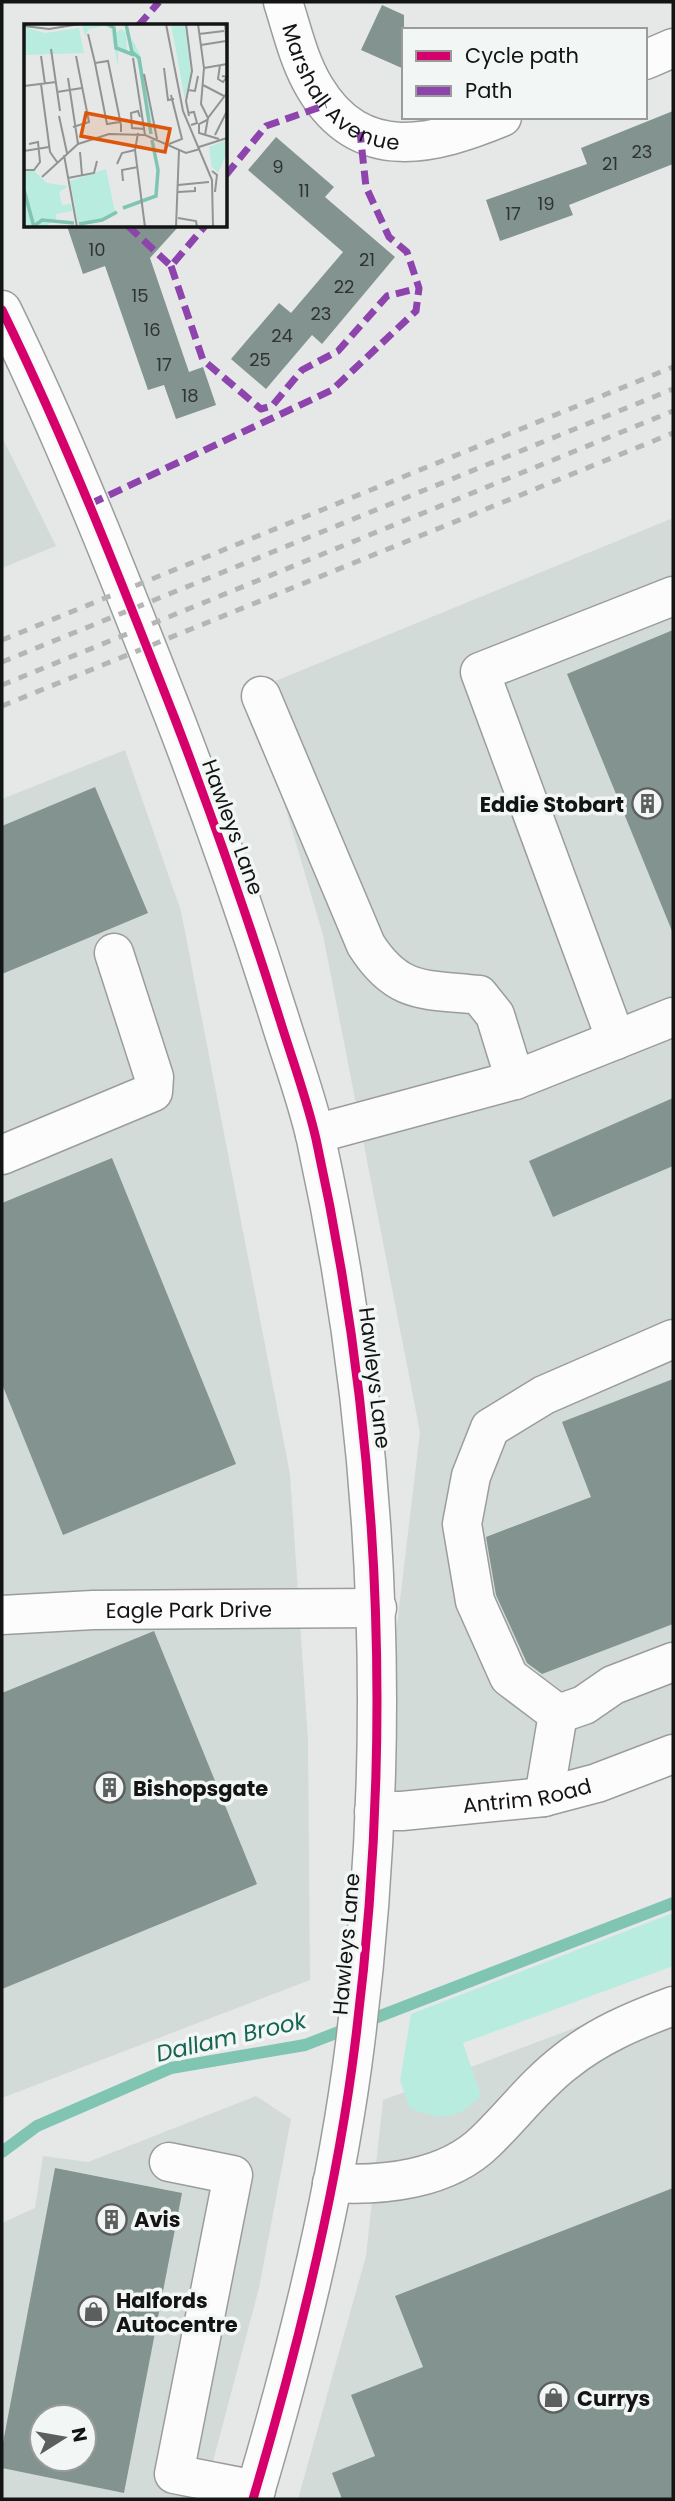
<svg xmlns="http://www.w3.org/2000/svg" width="675" height="2501" font-family="Poppins,sans-serif">
<style>
.built{fill:#d3dbd8;fill-rule:evenodd}
.green{fill:#b7ecde}
.lines{fill:none;stroke-linecap:round;stroke-linejoin:round}
.stream{stroke:#80c4b2;stroke-width:12}
.building{fill:#83938f;fill-rule:evenodd}
.minor-casing{stroke:#9b9d9c;stroke-width:41}
.minor{stroke:#fbfcfb;stroke-width:38}
.rail{stroke:#b4b5b4;stroke-width:5;stroke-dasharray:9 9;stroke-linecap:butt}
.quiet{stroke:#8e44ad;stroke-width:7;stroke-dasharray:14 7;stroke-linecap:butt}
.cycleway-casing{stroke:#f2f7f5;stroke-width:13}
.cycleway{stroke:#d6006c;stroke-width:9}
.labels{text-anchor:middle;dominant-baseline:central;stroke-width:7;stroke-linejoin:round;paint-order:stroke}
.number-label{font-size:18px;fill:#2f3433}
.street-label{font-size:21px;fill:#131414;stroke:#f2f7f5}
.poi-label{font-size:21px;font-weight:bold;fill:#131414;stroke:#f2f7f5;text-anchor:start}
.water-label{font-size:23px;font-style:italic;fill:#176453;stroke:#f2f7f5}
.inset-river{fill:none;stroke:#80c4b2;stroke-width:3.5}
.inset-road{fill:none;stroke:#929393;stroke-width:2}
.view{fill:#dd560c;fill-opacity:0.15;stroke:#dd560c;stroke-width:3.5}
.inset-edge{fill:none;stroke:#131414;stroke-width:3.5}
</style>
<rect width="100%" height="100%" fill="#e6e8e7"/>
<g class="built">
<polygon points="2,437 56,546 2,568"/>
<polygon points="673,518 673,1752 375,1810 420,1432 323,935 251,691"/>
<polygon points="125,750 181,911 290,1474 308,1740 310,1980 2,2098 2,799"/>
<polygon points="673,1991 673,2499 298,2499 366,2256 383,2100"/>
<path d="M256 2096 291 2119 259 2288 203 2499H2V2223L35 2208 43 2156 88 2162ZM42 2417H84V2459H42Z"/>
</g>
<path class="green" d="M673 1913V1966L463 2043 481 2096C455 2121 442 2121 410 2108L400 2081 411 2014Z"/>
<g class="lines">
<polyline class="stream" points="2,2152 37,2126 171,2068 305,2045 673,1903"/>
</g>
<g class="building">
<polygon points="382,5 404,15 404,69 361,50"/>
<polygon points="673,111 673,164 569,205 573,215 500,241 486,200 587,164 581,148"/>
<polygon points="276,137 334,187 325,197 395,257 322,344 312,335 266,389 231,359 279,303 291,313 343,252 248,170"/>
<polygon points="67,226 179,226 150,258 189,372 203,367 216,405 176,419 164,385 148,390 105,266 83,274"/>
<polygon points="673,630 673,931 672,931 567,674"/>
<polygon points="95,787 148,913 2,974 2,826"/>
<polygon points="673,1098 673,1166 553,1217 529,1161"/>
<polygon points="112,1158 236,1464 63,1535 2,1384 2,1203"/>
<polygon points="673,1379 673,1624 542,1674 527,1663 496,1595 486,1537 591,1497 562,1422"/>
<polygon points="154,1631 257,1884 2,1989 2,1693"/>
<path d="M55 2168 182 2193 124 2493 2 2468V2448ZM42 2417H84V2459H42Z"/>
<polygon points="673,2188 673,2499 342,2499 332,2473 375,2456 351,2395 423,2367 395,2296"/>
</g>
<g class="lines">
<defs>
<g id="minor">
<path id="s1" d="M283 2C292 30 299 62 315 88 361 165 434 145 502 117"/>
<polyline points="645,60 673,48"/>
<path d="M2 310C67 443 121 581 175 719 213 818 248 918 280 1020 292 1059 307 1099 316 1139 383 1444 394 1757 352 2067 332 2213 295 2358 253 2499"/>
<path d="M261 696 366 945C398 995 424 989 479 995L495 1015 515 1080"/>
<polyline points="616,1040 480,672 673,596"/>
<polyline points="315,1134 515,1080 673,1017"/>
<polyline points="2,1155 153,1092 154,1077 114,953"/>
<path id="s2" d="M2 1615 93 1610 377 1608"/>
<polyline points="558,1714 509,1677 475,1601 462,1524 471,1476 490,1428 544,1395 673,1339"/>
<polyline points="558,1714 584,1705 613,1685 673,1662"/>
<polyline points="544,1797 558,1714"/>
<path id="s3" d="M374 1811H402L544 1797 597 1783 673 1754"/>
<polyline points="169,2162 233,2175 174,2474 256,2490"/>
<path d="M332 2183C383 2186 447 2180 486 2141 513 2115 535 2085 565 2062 597 2036 635 2020 673 2006"/>
</g>
</defs>
<use href="#minor" class="minor-casing"/>
<use href="#minor" class="minor"/>
<g class="rail">
<polyline points="2,640 673,367"/>
<polyline points="2,662 673,389"/>
<polyline points="2,685 673,411"/>
<polyline points="2,706 673,433"/>
</g>
<g class="quiet">
<polyline points="138,26 159,2"/>
<polyline points="226,175 266,126 326,105"/>
<polyline points="128,226 171,266 205,226"/>
<polyline points="171,266 203,360 261,409 272,406 302,370 338,351 387,296 419,288"/>
<polyline points="90,504 332,390 416,311 419,288 407,252 389,237 366,187 360,132"/>
</g>
<defs>
<path id="cycleway" d="M2 310C67 443 121 581 175 719 213 818 248 918 280 1020 292 1059 307 1099 316 1139 383 1444 394 1757 352 2067 332 2213 295 2358 253 2499"/>
</defs>
<use href="#cycleway" class="cycleway-casing"/>
<use href="#cycleway" class="cycleway"/>
</g>
<defs>
<symbol id="building-ring" viewBox="-11 -11 22 22"><circle r="9.5" fill="#f2f7f5" stroke="#5d5e5e" stroke-width="1.5"/><path d="M-4-6H4V6H1V3H-1V6H-4ZM-2.5-4.3h1.7v1.8h-1.7ZM.8-4.3h1.7v1.8H.8ZM-2.5-1h1.7V.8h-1.7ZM.8-1h1.7V.8H.8Z" fill="#5d5e5e"/></symbol>
<symbol id="shop-ring" viewBox="-11 -11 22 22"><circle r="9.5" fill="#f2f7f5" stroke="#5d5e5e" stroke-width="1.5"/><path d="M-5-2.5h2.3a2.7 3.5 0 0 1 5.4 0H5L5.5 6h-11ZM-1.5-2.5h3a1.5 2.3 0 0 0-3 0Z" fill="#5d5e5e"/></symbol>
</defs>
<g fill-rule="evenodd">
<use href="#building-ring" x="630" y="786" width="35" height="35"/>
<use href="#building-ring" x="92" y="1770" width="35" height="35"/>
<use href="#building-ring" x="94" y="2202" width="35" height="35"/>
<use href="#shop-ring" x="76" y="2294" width="35" height="35"/>
<use href="#shop-ring" x="536" y="2380" width="35" height="35"/>
</g>
<g class="labels">
<g class="number-label">
<text x="642" y="151">23</text>
<text x="610" y="163">21</text>
<text x="278" y="166">9</text>
<text x="304" y="190">11</text>
<text x="546" y="203">19</text>
<text x="513" y="213">17</text>
<text x="97" y="249">10</text>
<text x="367" y="259">21</text>
<text x="344" y="286">22</text>
<text x="140" y="295">15</text>
<text x="321" y="313">23</text>
<text x="152" y="329">16</text>
<text x="282" y="335">24</text>
<text x="260" y="359">25</text>
<text x="164" y="364">17</text>
<text x="190" y="395">18</text>
</g>
<g class="street-label">
<text stroke="none"><textPath href="#s1" startOffset="110">Marshall Avenue</textPath></text>
<text transform="translate(233 827) rotate(70)">Hawleys Lane</text>
<text transform="translate(375 1378) rotate(83)">Hawleys Lane</text>
<text stroke="none"><textPath href="#s2" startOffset="187">Eagle Park Drive</textPath></text>
<text stroke="none"><textPath href="#s3" startOffset="154">Antrim Road</textPath></text>
<text transform="translate(346 1944) rotate(-85)">Hawleys Lane</text>
</g>
<g class="poi-label">
<text x="624" y="804" text-anchor="end">Eddie Stobart</text>
<text x="133" y="1788">Bishopsgate</text>
<text x="134" y="2219">Avis</text>
<text x="116" y="2300">Halfords<tspan x="116" dy="24">Autocentre</tspan></text>
<text x="577" y="2398">Currys</text>
</g>
<g class="water-label">
<text transform="translate(231 2037) rotate(-13)">Dallam Brook</text>
</g>
</g>
<g transform="translate(24 24)">
<rect width="203" height="203" fill="#e6e8e7"/>
<path d="M83 0 91 10 97 5 102 9 103 29H109L108 15 116 30 131 112 112 33 94 26V43L87 5 80 2 65 5 61 12 58 1ZM147 0H161L167 50 161 76ZM0 3 21 9 55 4 60 29 0 31ZM203 116V129L194 149 188 142V146L185 123ZM82 145 91 188 78 196 54 199 46 157ZM0 146 10 147 23 159 44 162 35 168 38 181 47 180 48 187 32 190V195L21 203H0Z" fill="#b7ecde"/>
<path class="inset-river" d="M84 0 90 4 92 24 110 31M102 0 108 28 115 34 127 110M0 166 10 203M99 184 132 172 134 146 128 116M55 200 78 196 93 188M10 202 18 196 50 199"/>
<path class="inset-road" d="M142 0 159 87 188 156 189 203M162 0 168 47 162 77 165 92M174 0 180 44 177 80 184 94M201 0 203 28M0 2 25 5 56 0M64 10 71 39M175 10 200 7M177 21 202 17M27 25 36 87M17 32 21 60M109 34 121 111M196 41 194 55 199 58 203 53 198 52M140 44 144 76 150 75M180 44 203 40M120 50 133 115M44 54 54 120M17 60 26 128 33 138M179 61 200 72M0 62 32 58M164 66 171 67 174 52M33 68 58 64M164 89 170 88 173 99 167 101M35 92 43 129M116 93 114 87 107 89 108 104 121 105M183 96 175 100V109L195 115M96 98 83 100 71 39 84 37 94 86 97 101V108M49 103 65 98 52 32M114 109 111 126 121 203M181 111 184 94 203 69M191 111 203 87M145 120 158 115 147 71M175 123 203 114M0 127 25 123M56 128 58 151M40 131 53 203M93 140 98 129 111 126M0 146H10L16 138 14 118 5 120M188 147 193 151 191 168M18 153 54 120 85 110 121 111 162 129 176 125M44 154 70 149 73 137M99 157 98 146 114 143M154 161 185 158M154 168 171 167V163M154 194 172 197 173 203M152 203 155 126"/>
<path class="view" d="M62 89 146 105 141 128 57 112Z"/>
<rect width="203" height="203" class="inset-edge"/>
</g>
<rect width="675" height="2501" fill="none" stroke="#131414" stroke-width="7"/>
<rect x="402" y="28" width="245" height="91" fill="#f2f7f5" stroke="#999c9b" stroke-width="2"/>
<rect x="416" y="51" width="35" height="10" fill="#d6006c" stroke="#999c9b" stroke-width="2"/>
<text x="465" y="63" font-size="21" fill="#131414">Cycle path</text>
<rect x="416" y="86" width="35" height="10" fill="#8e44ad" stroke="#999c9b" stroke-width="2"/>
<text x="465" y="98" font-size="21" fill="#131414">Path</text>
<g transform="translate(63 2438) rotate(79)"><circle r="33" fill="#f2f7f5" stroke="#999c9b" stroke-width="2"/>
<path d="M0-5L12 26L0 18L-12 26Z" fill="#5d5e5e"/>
<text y="-10" font-size="19" font-weight="bold" text-anchor="middle" fill="#131414">N</text>
</g>
</svg>
